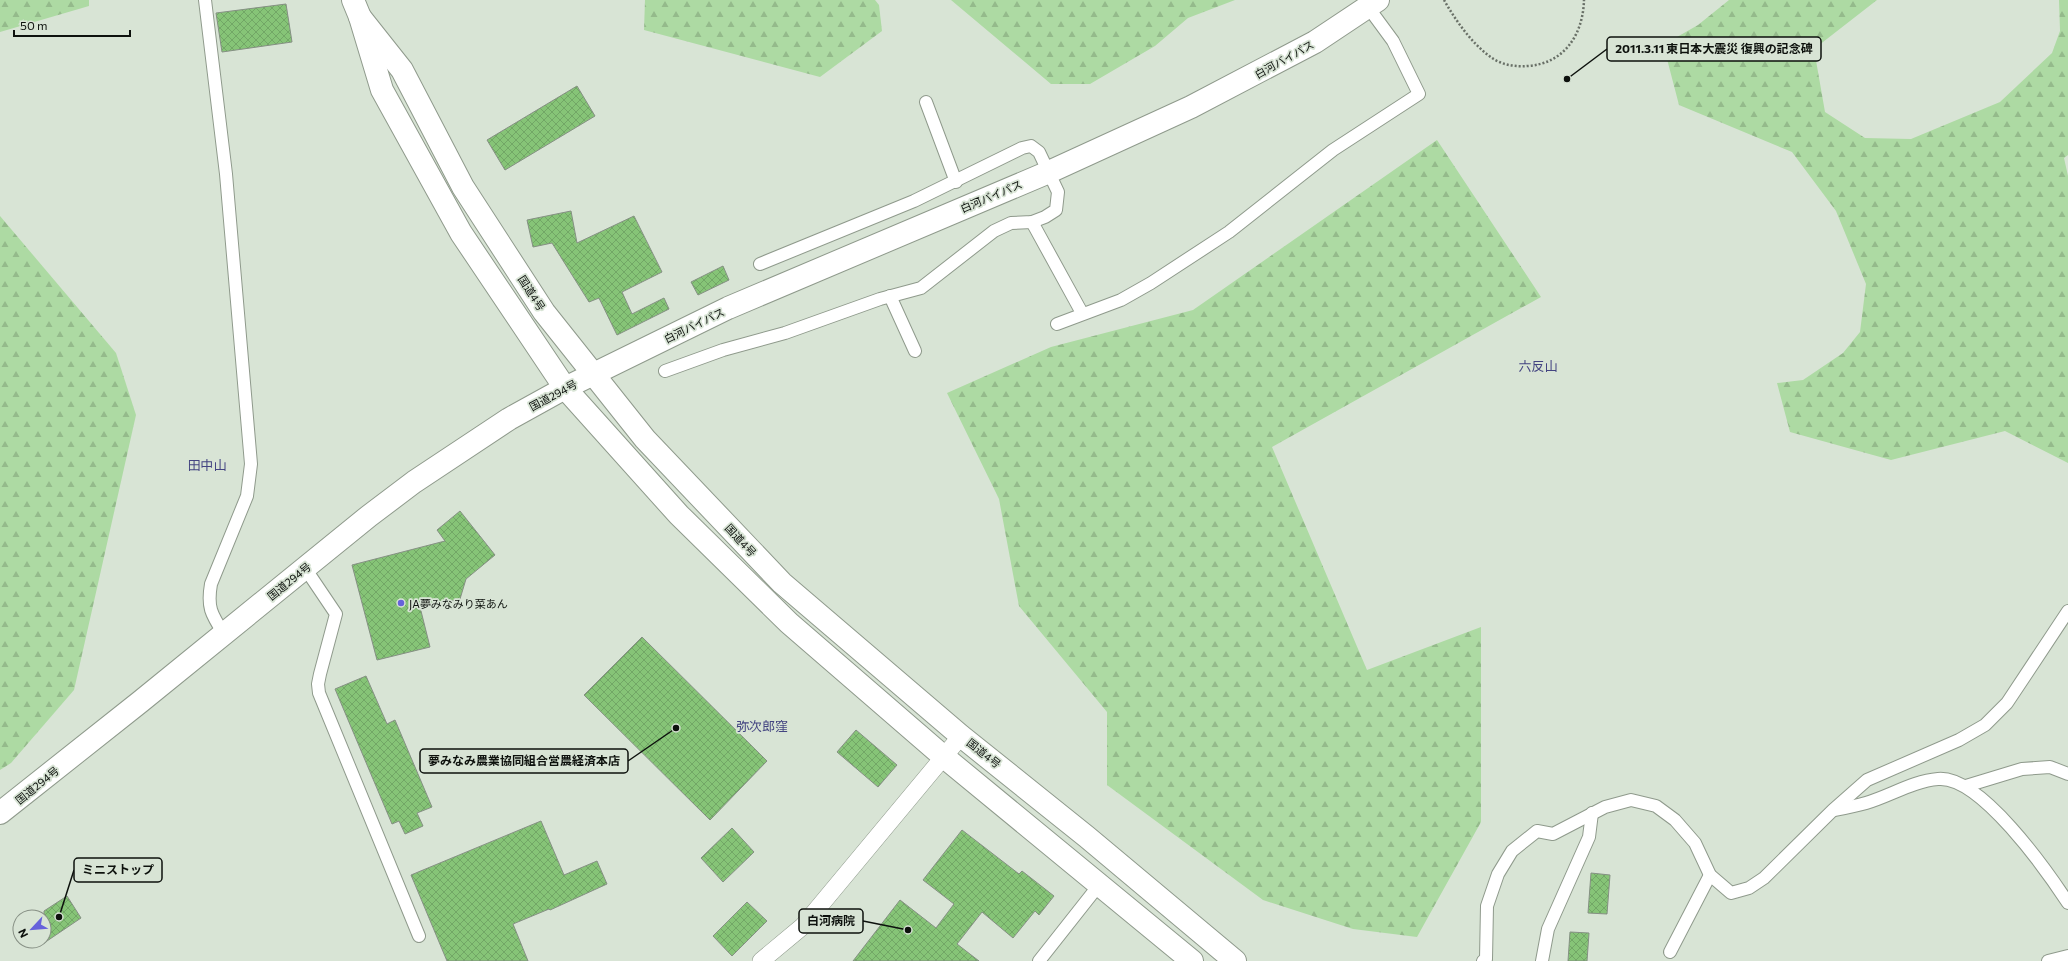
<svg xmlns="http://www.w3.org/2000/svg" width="2068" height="961" font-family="Commissioner,'Noto Sans JP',sans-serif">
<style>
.forest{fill:url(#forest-firs)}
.building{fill:url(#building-cross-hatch);stroke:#859083}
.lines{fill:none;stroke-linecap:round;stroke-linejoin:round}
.street-casing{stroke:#8f9a8c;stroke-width:14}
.secondary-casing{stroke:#8f9a8c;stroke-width:18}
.highway-casing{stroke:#8f9a8c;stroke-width:24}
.path{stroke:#697067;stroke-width:2.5;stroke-dasharray:2 2;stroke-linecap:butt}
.street{stroke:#fff;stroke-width:12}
.secondary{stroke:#fff;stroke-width:17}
.highway{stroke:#fff;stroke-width:22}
.poi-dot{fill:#6662db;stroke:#d8e4d5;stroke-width:1.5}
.labels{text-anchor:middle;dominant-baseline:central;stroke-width:3.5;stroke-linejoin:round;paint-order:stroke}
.street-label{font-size:11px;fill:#0d110d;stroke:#d8e4d5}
.poi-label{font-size:11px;fill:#0d110d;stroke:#d8e4d5;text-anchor:start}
.quarter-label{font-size:13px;fill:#434481;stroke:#d8e4d5}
.leader{fill:none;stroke:#0d110d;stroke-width:1.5}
.callout-dot{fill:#0d110d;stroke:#d8e4d5;stroke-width:1.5}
.callout{fill:#d8e4d5;stroke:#0d110d;stroke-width:1.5}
.callout-label{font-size:12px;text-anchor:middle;font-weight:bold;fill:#0d110d}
</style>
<defs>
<pattern id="forest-firs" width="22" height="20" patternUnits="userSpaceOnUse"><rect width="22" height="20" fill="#addaa3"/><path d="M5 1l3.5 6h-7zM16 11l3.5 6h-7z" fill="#94ba8b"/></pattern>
<pattern id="building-cross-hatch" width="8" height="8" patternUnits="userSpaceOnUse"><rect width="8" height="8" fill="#86c477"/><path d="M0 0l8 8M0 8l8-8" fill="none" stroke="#72a766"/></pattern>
</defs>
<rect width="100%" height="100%" fill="#d8e4d5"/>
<g class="forest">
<polygon points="0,0 89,0 89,6 0,32"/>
<polygon points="645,0 875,0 879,5 882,31 820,77 644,30"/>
<polygon points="951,0 1235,0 1188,18 1155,46 1090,84 1051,84"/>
<polygon points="1729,0 1877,0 1814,49 1825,112 1865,138 1911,139 2000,102 2052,53 2060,31 2059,0 2068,0 2068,155 2064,158 2068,176 2068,463 2005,431 1891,460 1790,432 1777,383 1803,380 1843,353 1860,332 1866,284 1836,211 1792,152 1679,105 1667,59 1677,37 1698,25"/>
<polygon points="1437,140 1541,297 1272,447 1367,670 1481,627 1481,822 1417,937 1353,929 1263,900 1107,785 1107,712 1019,606 999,499 947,393 1051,347 1193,310"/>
<polygon points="0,216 116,353 136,415 74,690 11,763 0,770"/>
</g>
<g class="building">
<polygon points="286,4 292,42 222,52 216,13"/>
<polygon points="577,86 595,116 505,170 487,140"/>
<polygon points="571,211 577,243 634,216 662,272 622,292 632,314 664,298 669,309 617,335 599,298 589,302 552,243 533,247 527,220"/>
<polygon points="723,266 729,280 698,295 691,282"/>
<polygon points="460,511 495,555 466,579 460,599 420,607 430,647 377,660 352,565 445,541 437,530"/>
<polygon points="642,637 767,761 710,820 584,695"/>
<polygon points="366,676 387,724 395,720 432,807 417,813 423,826 405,834 399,821 392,824 335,689"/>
<polygon points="856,730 897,765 878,787 837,752"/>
<polygon points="541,821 564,875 597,861 607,884 550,910 549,909 513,924 528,961 447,961 411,875"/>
<polygon points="732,828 754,852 723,882 701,858"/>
<polygon points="962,830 1019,874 1022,871 1054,896 1039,915 1035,911 1013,938 982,912 957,944 979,961 853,961 900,900 936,928 954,904 923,880"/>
<polygon points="1591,873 1610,875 1607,914 1588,913"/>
<polygon points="67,896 81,918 44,943 44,911"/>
<polygon points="747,902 767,921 732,956 713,936"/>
<polygon points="1570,932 1589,933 1587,961 1568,961"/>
</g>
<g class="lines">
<defs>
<g id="street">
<path d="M205 0 226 174 251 464 247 496 211 584C207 607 211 614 224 634"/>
<polyline points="926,102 956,182"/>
<polyline points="1032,222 1082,313"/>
<polyline points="890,296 915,351"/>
<polyline points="1057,324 1121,300 1151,283 1229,232 1333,150 1419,94 1393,41 1368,7"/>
<polyline points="665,371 723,350 785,333 880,299 921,288 994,231 1011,223 1032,222 1045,217 1056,210 1058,192 1039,152 1031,146 1022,148 914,201 760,264"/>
<polyline points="305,568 336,614 320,674 318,684 319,693 419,936"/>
<polyline points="1966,786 2022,769 2050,767 2068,774"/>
<path d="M1834 810C1845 808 1856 806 1866 803 1890 796 1913 781 1938 779 1980 775 2047 871 2068 903"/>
<polyline points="1670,952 1710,875"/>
<polyline points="1039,961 1099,885"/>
<polyline points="1483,961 1486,959 1487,906 1498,874 1512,851 1537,831 1553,834 1605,807 1631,800 1656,806 1675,820 1695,843 1710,875 1731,893 1749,888 1764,878 1833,810 1867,780 1959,740 1985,725 2007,703 2068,611"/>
<polyline points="1542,961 1548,929 1589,837 1592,813"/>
<polyline points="2048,961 2068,956"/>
</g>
<polyline id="secondary" points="761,961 803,926 961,736"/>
<g id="highway">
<polyline points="353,0 360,17 382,90 461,233 565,388 679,515 789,623 944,757 1192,961"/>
<polyline points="360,17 402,70 463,187 544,312 645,439 782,583 961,736 1087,837 1235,961"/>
<polyline points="0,813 140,702 369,516 414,482 509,419 565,388 728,308 1049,172 1191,107 1315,42 1378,0"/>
</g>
</defs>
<use href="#street" class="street-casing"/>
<use href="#secondary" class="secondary-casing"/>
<use href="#highway" class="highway-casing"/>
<path class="path" d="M1444 0C1456 21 1472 44 1492 58 1502 65 1516 67 1527 66 1564 64 1583 35 1584 0"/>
<use href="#street" class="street"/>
<use href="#secondary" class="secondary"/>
<use href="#highway" class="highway"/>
</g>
<circle class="poi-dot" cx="401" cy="603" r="4"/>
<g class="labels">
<g class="street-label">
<text transform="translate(1284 59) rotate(-29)">白河バイパス</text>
<text transform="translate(991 196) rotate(-23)">白河バイパス</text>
<text transform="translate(532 293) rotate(57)">国道4号</text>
<text transform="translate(694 325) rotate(-26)">白河バイパス</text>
<text transform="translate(553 395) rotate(-28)">国道294号</text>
<text transform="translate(741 540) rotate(47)">国道4号</text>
<text transform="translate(289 581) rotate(-39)">国道294号</text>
<text transform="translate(984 753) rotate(38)">国道4号</text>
<text transform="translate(37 785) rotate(-39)">国道294号</text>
</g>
<g class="poi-label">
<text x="409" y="603">JA夢みなみり菜あん</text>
</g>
<g class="quarter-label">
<text x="1538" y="366">六反山</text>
<text x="207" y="465">田中山</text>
<text x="762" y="726">弥次郎窪</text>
</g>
</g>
<path class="leader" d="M1567 79L1607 49M676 728L628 761M59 917L74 870M908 930L863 921"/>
<g class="callout-dot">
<circle cx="1567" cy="79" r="4"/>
<circle cx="676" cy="728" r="4"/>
<circle cx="59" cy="917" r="4"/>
<circle cx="908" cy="930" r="4"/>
</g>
<g class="callout">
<rect x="1607" y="37" width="214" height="24" rx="4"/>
<rect x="420" y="749" width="208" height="24" rx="4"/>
<rect x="74" y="858" width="88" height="24" rx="4"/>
<rect x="799" y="909" width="64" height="24" rx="4"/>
</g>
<g class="callout-label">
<text x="1714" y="53">2011.3.11 東日本大震災 復興の記念碑</text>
<text x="524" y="765">夢みなみ農業協同組合営農経済本店</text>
<text x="118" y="874">ミニストップ</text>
<text x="831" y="925">白河病院</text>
</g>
<g transform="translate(32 929) rotate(244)"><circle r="19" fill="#d8e4d5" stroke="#879085"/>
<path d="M0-3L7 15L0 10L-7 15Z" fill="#6662db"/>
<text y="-6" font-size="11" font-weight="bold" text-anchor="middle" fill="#0d110d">N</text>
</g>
<path d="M14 30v6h116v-6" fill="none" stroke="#0d110d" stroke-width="2"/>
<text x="20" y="30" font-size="12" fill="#0d110d" stroke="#d8e4d5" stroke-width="3" paint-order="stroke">50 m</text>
</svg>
